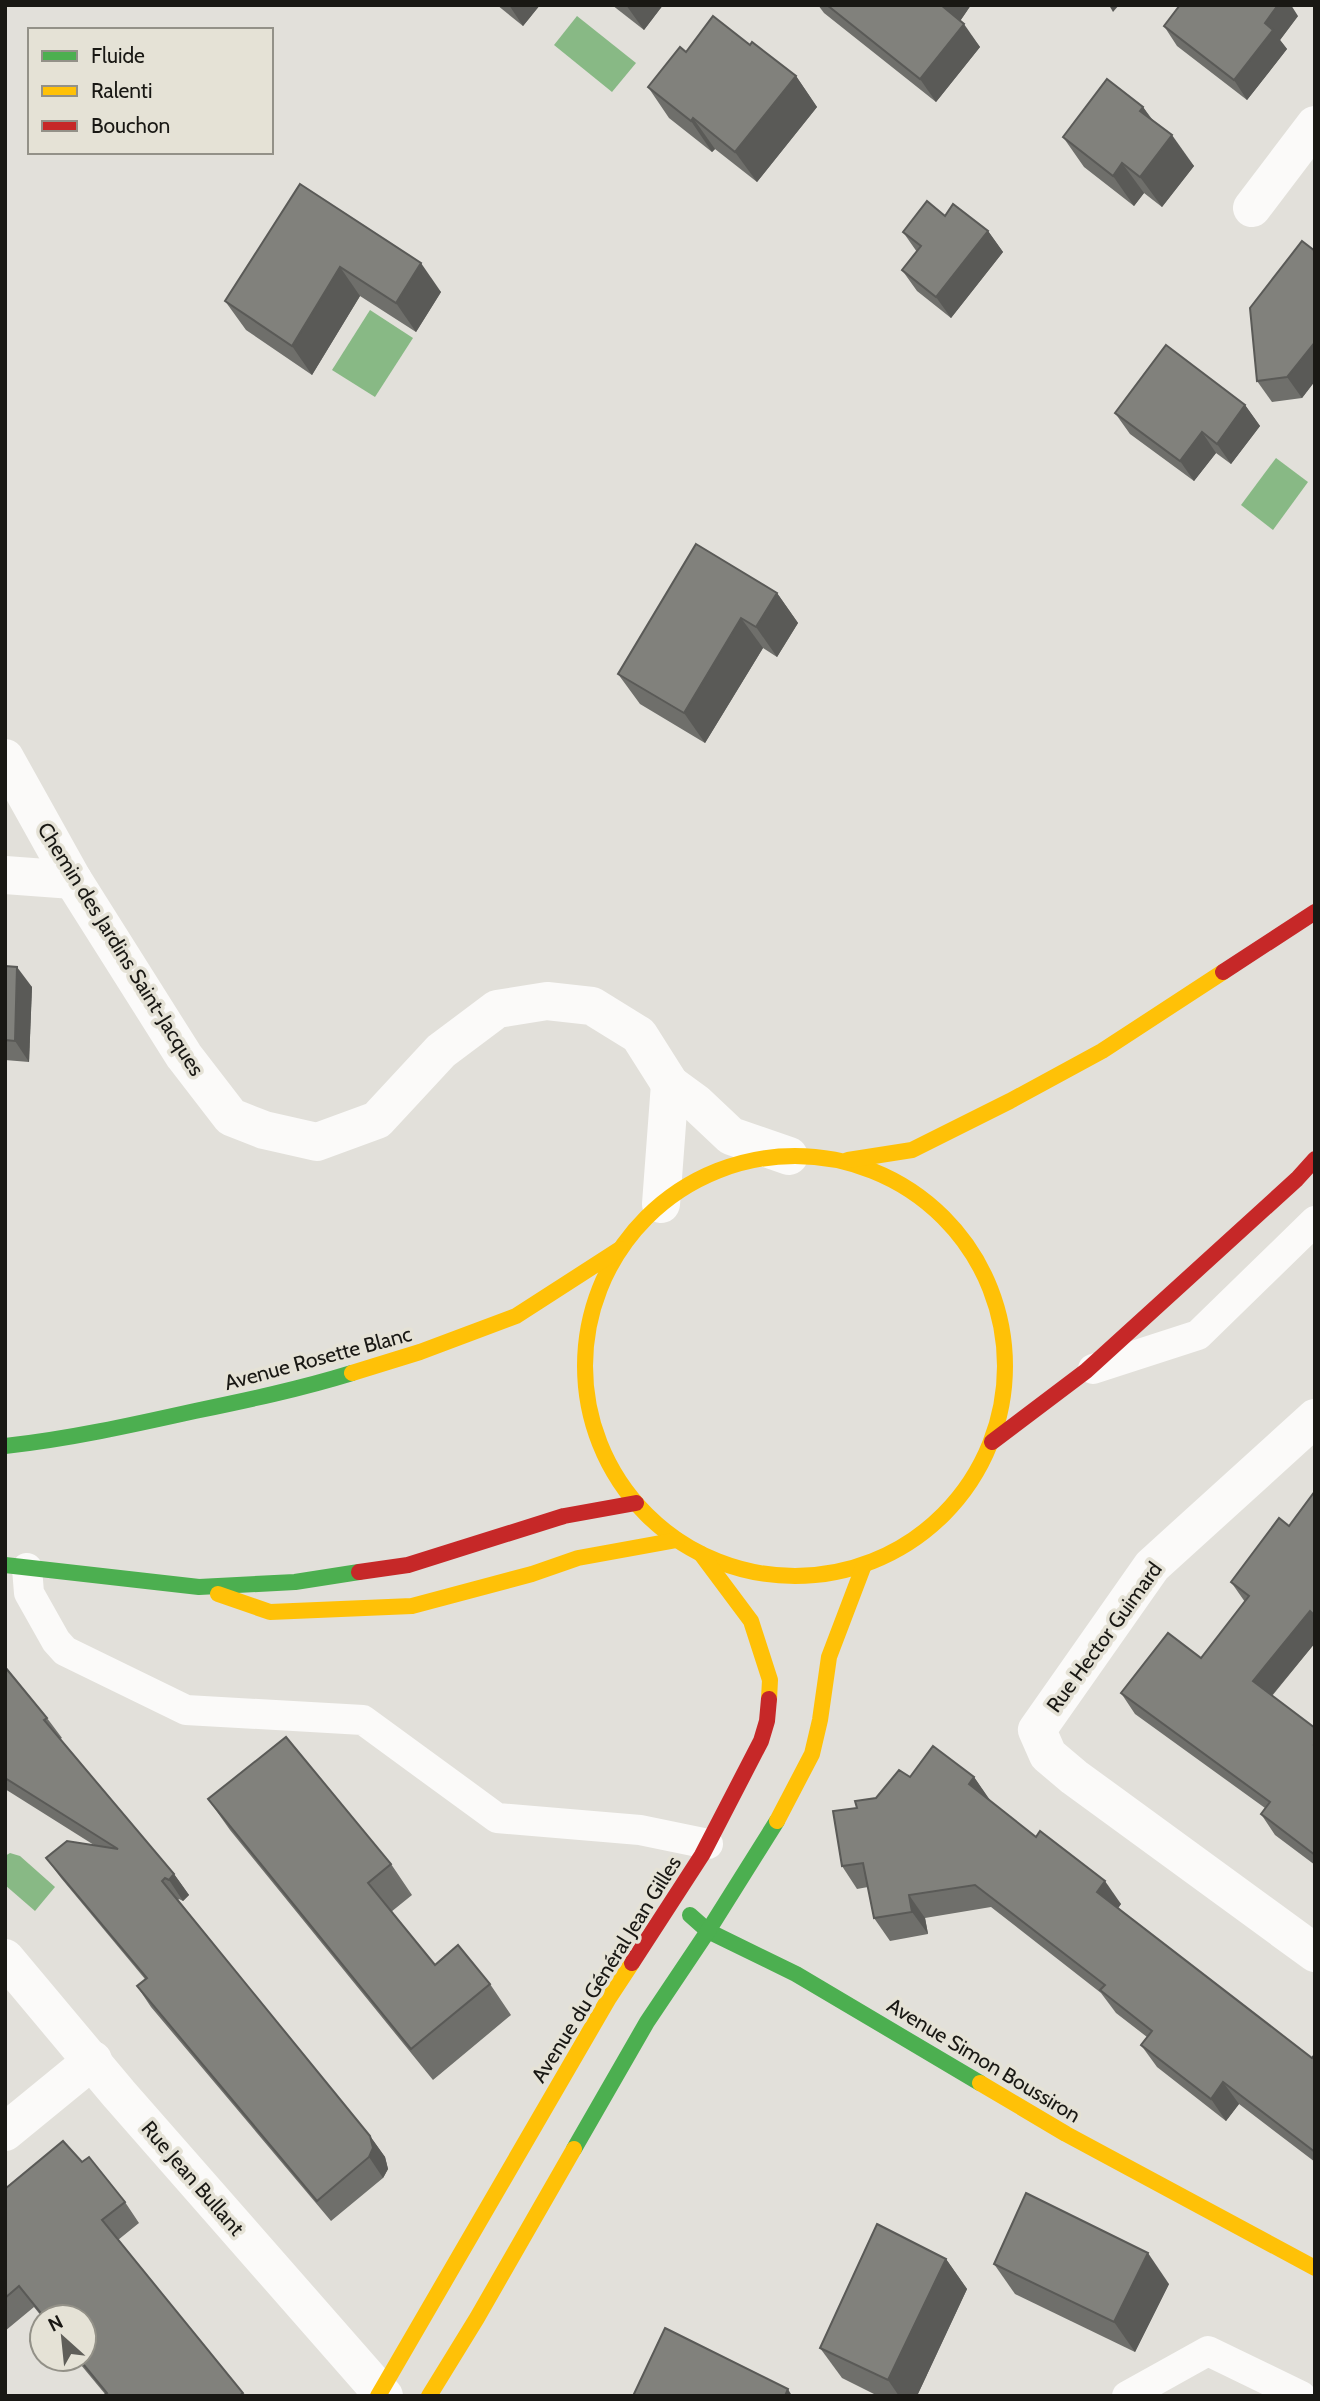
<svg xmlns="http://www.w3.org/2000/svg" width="1320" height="2401" font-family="Cabin,sans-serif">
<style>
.water{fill:#88b985}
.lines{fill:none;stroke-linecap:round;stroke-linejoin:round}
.lane{stroke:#fbfaf9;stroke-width:30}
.street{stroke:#fbfaf9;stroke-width:38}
.fast{stroke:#4caf50;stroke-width:16}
.slow{stroke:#ffc107;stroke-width:16}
.jam{stroke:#c62828;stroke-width:16}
.wall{fill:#6f6f6b}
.shaded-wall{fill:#5a5a57}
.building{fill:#81817c;stroke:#5a5a57;stroke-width:2}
.labels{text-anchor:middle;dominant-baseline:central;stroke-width:7;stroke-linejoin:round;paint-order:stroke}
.street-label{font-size:21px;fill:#191814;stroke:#e5e2d6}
</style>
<rect width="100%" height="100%" fill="#e2e0da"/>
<g class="water">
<polygon points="577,16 636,63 612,92 554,45"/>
<polygon points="370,310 413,338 375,397 332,370"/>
<polygon points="1276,458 1308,482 1273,530 1241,505"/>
<polygon points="10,1853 20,1856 55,1887 35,1911 5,1885 5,1856"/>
</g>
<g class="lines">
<g class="lane">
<polyline points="1093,1369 1198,1335 1315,1221"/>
<polyline points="27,1568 29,1593 56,1641 65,1651 186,1710 363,1720 497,1818 640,1830 708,1844"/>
<polyline points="1127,2396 1208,2351 1301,2396"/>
</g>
<g class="street">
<polyline points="1252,208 1315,125"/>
<polyline points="5,758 73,880 184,1056 231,1117 264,1130 317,1142 377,1120 441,1051 497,1009 547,1001 592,1006 639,1035 670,1084"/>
<polyline points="5,875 73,880"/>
<polyline points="661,1204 670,1084 696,1103 731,1136 789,1156"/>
<polyline points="1315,1418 1152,1566 1037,1730 1048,1755 1074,1777 1315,1953"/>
<polyline points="5,1958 119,2094 384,2396"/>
<polyline points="5,2132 93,2060"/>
</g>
<g class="fast">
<path d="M5 1446C69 1439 132 1425 195 1411 248 1400 300 1389 352 1373"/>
<polyline points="5,1565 199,1587 295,1582 359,1572"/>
<polyline points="690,1915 708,1931 796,1974 980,2083"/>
<polyline points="574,2149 647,2022 708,1931 777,1821"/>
</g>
<g class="slow">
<circle cx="795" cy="1366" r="210"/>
<polyline points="848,1160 912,1150 1010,1101 1102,1051 1223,972"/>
<polyline points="352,1373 420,1352 516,1316 620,1249"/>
<polyline points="701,1554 751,1621 770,1680 769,1699"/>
<polyline points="218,1594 270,1612 412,1606 532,1574 578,1558 677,1540"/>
<polyline points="777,1821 812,1754 820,1720 829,1657 864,1565"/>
<polyline points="980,2083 1066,2134 1315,2268"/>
<polyline points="378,2396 609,1998 632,1963"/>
<polyline points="429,2396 477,2318 574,2149"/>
</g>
<g class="jam">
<polyline points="1223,972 1315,912"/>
<polyline points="992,1442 1086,1371 1297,1179 1315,1159"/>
<polyline points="359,1572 408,1565 564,1516 636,1503"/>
<polyline points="632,1963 702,1855 761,1741 767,1721 769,1699"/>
</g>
</g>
<g class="wall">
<polygon points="497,5 540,5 523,26"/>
<polygon points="612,5 663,5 644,30"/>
<polygon points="818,5 971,5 960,21 980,47 936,102 824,13"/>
<polygon points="1298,16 1280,40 1287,49 1247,100 1177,46 1164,26"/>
<polygon points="750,45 796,76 817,107 757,182 715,149 712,152 669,118 648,87 686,52"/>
<polygon points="1143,107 1152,119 1194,166 1162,207 1144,193 1134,206 1084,167 1063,137"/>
<polygon points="300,184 441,292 416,332 360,296 312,375 246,330 225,301"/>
<polygon points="945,216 988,231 1003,252 951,318 917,291 902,270 917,252 903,232"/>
<polygon points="1315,251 1315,381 1302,398 1272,402 1257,381"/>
<polygon points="1245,405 1260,426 1231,464 1216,453 1194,481 1130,434 1115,413"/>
<polygon points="777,593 798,623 777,657 763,648 705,743 640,704 618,674"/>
<polygon points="5,966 32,987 29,1062 5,1060"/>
<polygon points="1315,1491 1315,1643 1272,1696 1315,1728 1315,1865 1275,1835 1261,1814 1265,1808 1135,1714 1121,1693 1201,1658 1245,1602 1231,1582 1289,1526"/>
<polygon points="5,1667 47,1718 62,1738 60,1739 174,1874 189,1895 183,1901 179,1899 178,1900 370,2136 385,2157 388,2169 383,2178 331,2221 151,2007 137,1986 145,1979 61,1878 46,1858 94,1845 5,1789"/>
<polygon points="910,1777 974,1777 990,1801 1121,1904 1118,1908 1312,2058 1315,2054 1315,2162 1239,2104 1226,2121 1157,2067 1141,2045 1147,2037 1116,2013 1101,1993 991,1907 925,1918 928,1934 890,1941 874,1918 868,1887 857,1889 842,1866 857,1808 876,1798"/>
<polygon points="208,1799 391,1864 412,1895 391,1912 435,1965 490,1984 511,2015 433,2080 230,1830"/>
<polygon points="5,2189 125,2202 139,2223 118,2240 245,2396 103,2396 105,2394 76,2359 84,2359 84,2317 42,2317 34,2307 5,2331"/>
<polygon points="946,2259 967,2289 917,2396 878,2396 842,2378 820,2348"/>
<polygon points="994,2264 1169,2284 1135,2352 1015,2294"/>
</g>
<g class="shaded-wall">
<polygon points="509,5 540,5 523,26"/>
<polygon points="626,5 663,5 644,30"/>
<polygon points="940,5 971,5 956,27"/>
<polygon points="1109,5 1119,5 1113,12"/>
<polygon points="1278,5 1291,5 1298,16 1280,40 1287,49 1247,100 1234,80 1265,23"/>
<polygon points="964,24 980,47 936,102 920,79"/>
<polygon points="796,76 817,107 757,182 735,152"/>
<polygon points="1143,107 1164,138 1140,111"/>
<polygon points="693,118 715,149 712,152 691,121"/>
<polygon points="1172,135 1194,166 1162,207 1140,177"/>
<polygon points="1122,163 1144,193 1134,206 1113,176"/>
<polygon points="988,231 1003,252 951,318 936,297"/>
<polygon points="421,263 441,292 416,332 396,303"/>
<polygon points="340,267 360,296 312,375 292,346"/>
<polygon points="1315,342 1315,381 1302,398 1287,377"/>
<polygon points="1245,405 1260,426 1231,464 1217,444"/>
<polygon points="1202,432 1216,453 1194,481 1180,461"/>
<polygon points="777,593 798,623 777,657 756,627"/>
<polygon points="741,618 763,648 705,743 684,713"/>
<polygon points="17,967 32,987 29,1062 15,1041"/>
<polygon points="1310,1611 1315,1618 1315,1643 1267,1701 1253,1681"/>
<polygon points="974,1777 990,1800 985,1807 969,1784"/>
<polygon points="174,1874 189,1895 183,1901 169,1880"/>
<polygon points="1105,1881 1121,1904 1113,1915 1097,1892"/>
<polygon points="909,1895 925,1918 928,1934 912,1912"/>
<polygon points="1223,2082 1239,2104 1226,2121 1211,2099"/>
<polygon points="370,2136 385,2157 388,2169 383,2178 369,2157"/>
<polygon points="1148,2253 1169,2284 1135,2352 1114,2322"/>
<polygon points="946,2259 967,2289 917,2396 899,2396 888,2380"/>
<polygon points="788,2389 792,2396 785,2396"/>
</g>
<g class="building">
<polygon points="827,5 941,5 964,24 920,79"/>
<polygon points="1180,5 1278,5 1265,23 1273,30 1234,80 1164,26"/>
<polygon points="713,16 750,45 752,42 796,76 735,152 693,118 691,121 648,87 680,47 686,52"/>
<polygon points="1107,79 1143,107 1140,111 1172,135 1140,177 1122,163 1113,176 1063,137"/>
<polygon points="300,184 421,263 396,303 340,267 292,346 225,301"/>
<polygon points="927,201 945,216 953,204 988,231 936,297 902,270 921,246 903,232"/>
<polygon points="1302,241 1315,251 1315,342 1287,377 1257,381 1250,308"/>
<polygon points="1166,345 1245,405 1217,444 1202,432 1180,461 1115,413"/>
<polygon points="696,544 777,593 756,627 741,618 684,713 618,674"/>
<polygon points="5,966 17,967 15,1041 5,1040"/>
<polygon points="1315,1491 1315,1612 1313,1614 1310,1611 1253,1681 1315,1728 1315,1744 1314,1745 1315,1746 1315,1855 1261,1814 1270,1802 1121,1693 1168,1633 1201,1658 1249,1596 1231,1582 1279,1518 1289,1526"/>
<polygon points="5,1667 47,1718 44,1720 174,1874 169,1880 165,1878 162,1881 370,2136 373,2148 369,2157 317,2201 137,1986 147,1978 46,1858 67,1841 118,1849 5,1778"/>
<polygon points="286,1737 391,1864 368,1883 435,1965 458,1945 490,1984 411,2049 208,1799"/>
<polygon points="933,1746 974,1777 969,1784 1036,1837 1040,1831 1105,1881 1097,1892 1312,2058 1315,2054 1315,2152 1223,2082 1211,2099 1141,2045 1152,2031 1100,1990 1105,1985 975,1885 909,1895 912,1912 874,1918 863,1863 842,1866 833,1811 857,1808 855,1801 876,1798 899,1770 910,1777"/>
<polygon points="63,2141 82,2162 89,2157 125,2202 102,2220 243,2393 239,2396 103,2396 107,2393 79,2359 84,2359 84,2317 44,2317 19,2286 5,2298 5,2189"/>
<polygon points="1026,2193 1148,2253 1114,2322 994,2264"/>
<polygon points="877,2224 946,2259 888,2380 820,2348"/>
<polygon points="665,2328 788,2389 785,2396 633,2396"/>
</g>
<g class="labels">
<g class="street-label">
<text transform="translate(121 949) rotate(58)">Chemin des Jardins Saint-Jacques</text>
<text transform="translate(318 1358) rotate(-15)">Avenue Rosette Blanc</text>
<text transform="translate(1104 1637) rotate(-54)">Rue Hector Guimard</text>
<text transform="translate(606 1969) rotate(-58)">Avenue du Général Jean Gilles</text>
<text transform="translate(984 2060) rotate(31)">Avenue Simon Boussiron</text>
<text transform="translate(193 2178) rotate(49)">Rue Jean Bullant</text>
</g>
</g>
<rect width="1320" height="2401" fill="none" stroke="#191814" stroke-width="14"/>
<rect x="28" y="28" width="245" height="126" fill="#e5e2d6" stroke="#939188" stroke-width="2"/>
<rect x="42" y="51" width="35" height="10" fill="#4caf50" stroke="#939188" stroke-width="2"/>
<text x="91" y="63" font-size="21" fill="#191814">Fluide</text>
<rect x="42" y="86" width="35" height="10" fill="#ffc107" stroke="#939188" stroke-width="2"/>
<text x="91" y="98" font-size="21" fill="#191814">Ralenti</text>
<rect x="42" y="121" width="35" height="10" fill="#c62828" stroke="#939188" stroke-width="2"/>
<text x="91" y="133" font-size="21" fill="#191814">Bouchon</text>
<g transform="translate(63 2338) rotate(333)"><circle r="33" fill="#e5e2d6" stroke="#939188" stroke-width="2"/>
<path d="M0-5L12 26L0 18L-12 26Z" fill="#5f5e59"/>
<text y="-10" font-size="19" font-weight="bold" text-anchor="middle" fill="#191814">N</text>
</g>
</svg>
